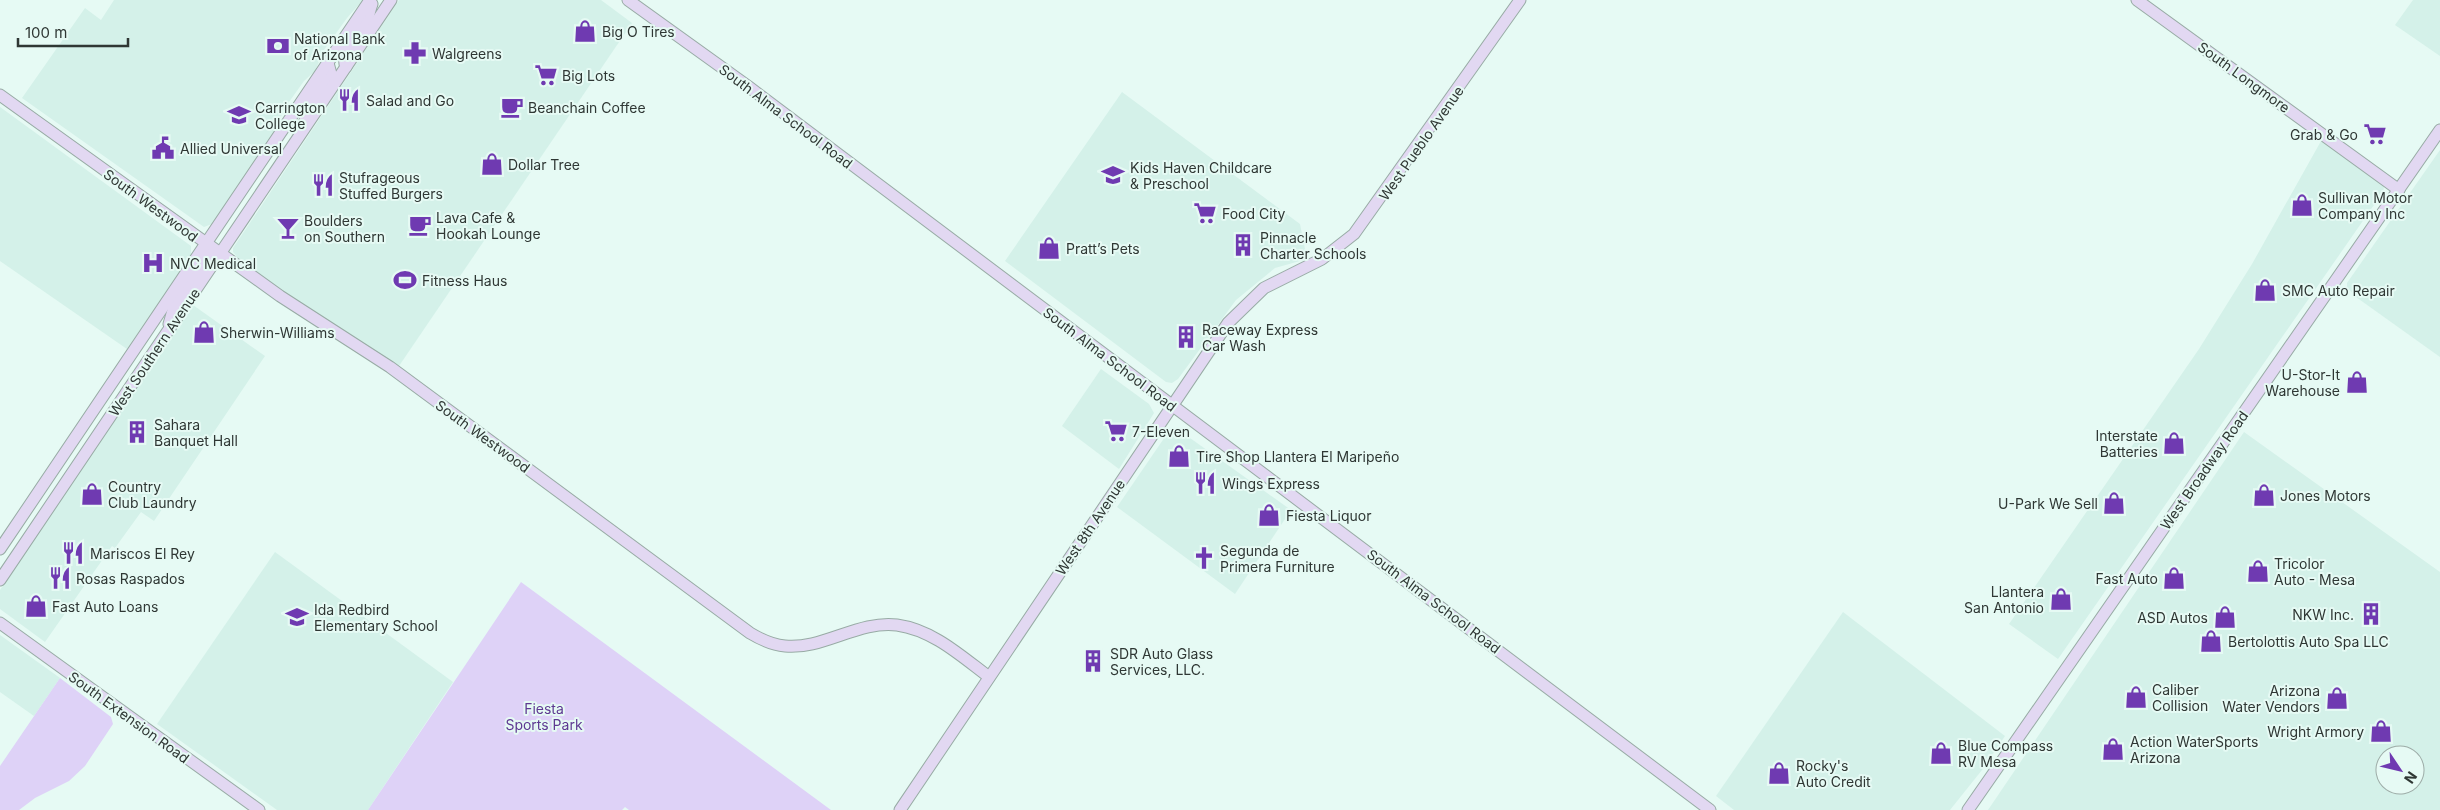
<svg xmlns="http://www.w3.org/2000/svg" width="2440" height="810" font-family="Inter,sans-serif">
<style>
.built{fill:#d4f1e9;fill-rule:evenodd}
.green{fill:#ded2f7}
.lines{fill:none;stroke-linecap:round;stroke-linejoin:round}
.secondary-casing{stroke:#98aba5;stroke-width:13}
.secondary{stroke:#e2d8f2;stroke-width:11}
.labels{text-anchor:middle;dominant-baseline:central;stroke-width:4;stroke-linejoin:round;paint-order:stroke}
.poi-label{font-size:14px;fill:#2f3734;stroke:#e6faf4;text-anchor:start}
.street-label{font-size:14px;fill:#2f3734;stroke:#e6faf4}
.park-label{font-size:14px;fill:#5e3992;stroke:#e6faf4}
</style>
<rect width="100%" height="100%" fill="#e6faf4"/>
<g class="built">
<polygon points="114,0 363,0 347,18 324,50 315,71 304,81 284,109 277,128 212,224 204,227 22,98 85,8 101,20"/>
<polygon points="399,0 601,0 632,23 399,366 304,307 239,259 233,252 233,248"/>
<polygon points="2413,0 2440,0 2440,56 2395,25"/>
<polygon points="1122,92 1300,224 1307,259 1275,268 1236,300 1178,379 1172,383 1166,382 1005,261"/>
<polygon points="0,107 191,246 191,255 127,349 0,261"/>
<polygon points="2321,141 2378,182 2384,187 2383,192 2058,659 2009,624 2199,349 2252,264"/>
<polygon points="2440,150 2440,357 2356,297 2347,287 2347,283"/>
<polygon points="193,305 265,356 154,521 141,512 115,548 112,546 45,642 0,609 0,590"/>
<polygon points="1101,369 1149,404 1154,413 1119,469 1062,426"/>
<polygon points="1176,428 1291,510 1235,594 1117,507 1169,431"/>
<path d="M2244 432 2440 572V810H1988ZM2385 755H2415V785H2385Z"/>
<polygon points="275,552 453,682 368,810 277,810 157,724"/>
<polygon points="1843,612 2005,736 1982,770 1950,810 1734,810 1716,796"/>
<polygon points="0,635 60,678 34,716 0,692"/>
</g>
<g class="green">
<polygon points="521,582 831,810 629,810 625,807 622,810 368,810"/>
<polygon points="60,678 111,717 113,724 85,766 69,781 35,798 19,810 0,810 0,766"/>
</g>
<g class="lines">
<defs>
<g id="secondary">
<polyline points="628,0 749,87 1710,810"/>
<polyline points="2137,0 2399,190"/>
<path d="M346 67C339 51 360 34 367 20 369 15 370 9 372 4"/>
<path d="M0 95 280 296 390 367 750 633C760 639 773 645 785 646 822 650 859 620 897 625 933 630 961 656 989 677"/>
<polyline points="305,120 310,107 331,74 328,63"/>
<polyline points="169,324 174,307 208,257 207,245"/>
<polyline points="0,549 370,0"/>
<polyline points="0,580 391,0"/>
<polyline points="0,623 259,810"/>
<polyline points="900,810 1228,323 1264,288 1322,259 1354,234 1520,0"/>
<polyline points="1968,810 2440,130"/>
</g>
</defs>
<use href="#secondary" class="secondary-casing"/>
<use href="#secondary" class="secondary"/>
</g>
<defs>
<symbol id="shop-bare" viewBox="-9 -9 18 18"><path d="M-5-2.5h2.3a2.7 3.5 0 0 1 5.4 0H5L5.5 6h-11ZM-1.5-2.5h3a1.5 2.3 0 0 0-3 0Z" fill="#6f3ab1" stroke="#e6faf4" stroke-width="2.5" paint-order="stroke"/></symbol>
<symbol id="bank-bare" viewBox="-9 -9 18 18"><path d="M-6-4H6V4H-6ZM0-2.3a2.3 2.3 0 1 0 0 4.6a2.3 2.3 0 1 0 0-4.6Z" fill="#6f3ab1" stroke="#e6faf4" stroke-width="2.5" paint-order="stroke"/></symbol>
<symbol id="pharmacy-bare" viewBox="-9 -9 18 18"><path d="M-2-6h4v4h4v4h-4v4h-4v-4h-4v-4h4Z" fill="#6f3ab1" stroke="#e6faf4" stroke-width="2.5" paint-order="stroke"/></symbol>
<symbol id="supermarket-bare" viewBox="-9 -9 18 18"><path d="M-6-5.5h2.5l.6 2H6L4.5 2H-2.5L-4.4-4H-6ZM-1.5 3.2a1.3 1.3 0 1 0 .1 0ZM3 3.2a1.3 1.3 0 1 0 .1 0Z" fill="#6f3ab1" stroke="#e6faf4" stroke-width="2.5" paint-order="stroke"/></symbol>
<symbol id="restaurant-bare" viewBox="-9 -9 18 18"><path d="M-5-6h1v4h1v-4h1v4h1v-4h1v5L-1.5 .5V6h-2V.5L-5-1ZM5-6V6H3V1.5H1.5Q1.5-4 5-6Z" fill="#6f3ab1" stroke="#e6faf4" stroke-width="2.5" paint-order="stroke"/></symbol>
<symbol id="cafe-bare" viewBox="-9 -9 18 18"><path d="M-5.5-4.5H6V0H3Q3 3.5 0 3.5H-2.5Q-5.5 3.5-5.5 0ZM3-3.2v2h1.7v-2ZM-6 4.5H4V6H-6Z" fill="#6f3ab1" stroke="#e6faf4" stroke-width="2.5" paint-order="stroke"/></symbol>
<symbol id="university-bare" viewBox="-9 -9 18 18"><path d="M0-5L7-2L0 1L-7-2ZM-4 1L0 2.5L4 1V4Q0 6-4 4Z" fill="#6f3ab1" stroke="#e6faf4" stroke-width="2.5" paint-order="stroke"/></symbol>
<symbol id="civic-bare" viewBox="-9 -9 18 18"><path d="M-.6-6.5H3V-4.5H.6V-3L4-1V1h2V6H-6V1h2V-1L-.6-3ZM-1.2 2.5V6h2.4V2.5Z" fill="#6f3ab1" stroke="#e6faf4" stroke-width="2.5" paint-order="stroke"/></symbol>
<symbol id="school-bare" viewBox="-9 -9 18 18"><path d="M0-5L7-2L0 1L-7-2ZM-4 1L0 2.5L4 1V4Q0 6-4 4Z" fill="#6f3ab1" stroke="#e6faf4" stroke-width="2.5" paint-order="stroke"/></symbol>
<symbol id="bar-bare" viewBox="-9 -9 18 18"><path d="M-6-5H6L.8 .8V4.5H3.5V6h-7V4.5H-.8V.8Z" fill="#6f3ab1" stroke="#e6faf4" stroke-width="2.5" paint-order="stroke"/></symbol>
<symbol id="building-bare" viewBox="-9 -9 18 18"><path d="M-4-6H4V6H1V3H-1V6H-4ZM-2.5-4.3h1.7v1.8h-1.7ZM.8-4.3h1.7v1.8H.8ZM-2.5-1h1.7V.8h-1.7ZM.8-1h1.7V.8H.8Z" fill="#6f3ab1" stroke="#e6faf4" stroke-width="2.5" paint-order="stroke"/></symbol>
<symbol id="hospital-bare" viewBox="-9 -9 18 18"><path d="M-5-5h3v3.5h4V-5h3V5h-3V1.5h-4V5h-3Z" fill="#6f3ab1" stroke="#e6faf4" stroke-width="2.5" paint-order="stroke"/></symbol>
<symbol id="stadium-bare" viewBox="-9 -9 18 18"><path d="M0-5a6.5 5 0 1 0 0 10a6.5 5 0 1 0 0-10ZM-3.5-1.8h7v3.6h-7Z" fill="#6f3ab1" stroke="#e6faf4" stroke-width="2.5" paint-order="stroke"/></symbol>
<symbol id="church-bare" viewBox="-9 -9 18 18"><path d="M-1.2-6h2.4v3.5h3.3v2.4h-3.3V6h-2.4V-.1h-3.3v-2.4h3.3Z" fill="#6f3ab1" stroke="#e6faf4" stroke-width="2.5" paint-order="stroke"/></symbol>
</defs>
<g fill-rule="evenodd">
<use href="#shop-bare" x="569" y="15" width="32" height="32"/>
<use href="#bank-bare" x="262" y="30" width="32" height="32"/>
<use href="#pharmacy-bare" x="399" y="37" width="32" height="32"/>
<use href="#supermarket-bare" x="530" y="59" width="32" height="32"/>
<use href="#restaurant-bare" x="333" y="84" width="32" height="32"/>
<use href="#cafe-bare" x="496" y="91" width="32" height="32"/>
<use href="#university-bare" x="223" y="99" width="32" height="32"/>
<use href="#supermarket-bare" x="2359" y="118" width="32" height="32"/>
<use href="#civic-bare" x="147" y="132" width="32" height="32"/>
<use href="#shop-bare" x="476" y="148" width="32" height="32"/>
<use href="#school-bare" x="1097" y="159" width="32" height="32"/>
<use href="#restaurant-bare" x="307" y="169" width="32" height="32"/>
<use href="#shop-bare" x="2286" y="189" width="32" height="32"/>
<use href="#supermarket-bare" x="1189" y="197" width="32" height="32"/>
<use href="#cafe-bare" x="404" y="209" width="32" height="32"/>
<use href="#bar-bare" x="272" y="212" width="32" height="32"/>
<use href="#building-bare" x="1227" y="229" width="32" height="32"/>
<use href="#shop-bare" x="1033" y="232" width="32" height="32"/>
<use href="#hospital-bare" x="137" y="247" width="32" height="32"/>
<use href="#stadium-bare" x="389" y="264" width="32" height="32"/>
<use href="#shop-bare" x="2249" y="274" width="32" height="32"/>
<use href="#shop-bare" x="188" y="316" width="32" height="32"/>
<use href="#building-bare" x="1170" y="321" width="32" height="32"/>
<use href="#shop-bare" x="2341" y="366" width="32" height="32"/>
<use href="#supermarket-bare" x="1100" y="415" width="32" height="32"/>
<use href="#building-bare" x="121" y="416" width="32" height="32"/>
<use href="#shop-bare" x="2158" y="427" width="32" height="32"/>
<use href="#shop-bare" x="1163" y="440" width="32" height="32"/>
<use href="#restaurant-bare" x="1189" y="467" width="32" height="32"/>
<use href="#shop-bare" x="76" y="478" width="32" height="32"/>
<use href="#shop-bare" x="2248" y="479" width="32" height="32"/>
<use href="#shop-bare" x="2098" y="487" width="32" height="32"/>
<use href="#shop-bare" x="1253" y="499" width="32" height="32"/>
<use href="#restaurant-bare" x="57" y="537" width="32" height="32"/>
<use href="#church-bare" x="1188" y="542" width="32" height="32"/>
<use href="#shop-bare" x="2242" y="555" width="32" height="32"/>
<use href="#restaurant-bare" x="44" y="562" width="32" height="32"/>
<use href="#shop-bare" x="2158" y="562" width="32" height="32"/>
<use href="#shop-bare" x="2045" y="583" width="32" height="32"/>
<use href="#shop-bare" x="20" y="590" width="32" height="32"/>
<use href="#building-bare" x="2355" y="598" width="32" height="32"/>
<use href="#school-bare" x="281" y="601" width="32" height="32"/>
<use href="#shop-bare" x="2209" y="601" width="32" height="32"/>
<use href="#shop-bare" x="2195" y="625" width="32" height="32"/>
<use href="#building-bare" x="1077" y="645" width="32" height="32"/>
<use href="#shop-bare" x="2120" y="681" width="32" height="32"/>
<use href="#shop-bare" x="2321" y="682" width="32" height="32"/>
<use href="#shop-bare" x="2365" y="715" width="32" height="32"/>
<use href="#shop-bare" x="2097" y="733" width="32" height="32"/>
<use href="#shop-bare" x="1925" y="737" width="32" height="32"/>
<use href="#shop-bare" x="1763" y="757" width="32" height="32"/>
</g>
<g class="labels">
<g class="poi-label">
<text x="602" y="31">Big O Tires</text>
<text x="294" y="38">National Bank<tspan x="294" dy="16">of Arizona</tspan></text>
<text x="432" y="53">Walgreens</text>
<text x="562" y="75">Big Lots</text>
<text x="366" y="100">Salad and Go</text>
<text x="255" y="107">Carrington<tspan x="255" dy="16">College</tspan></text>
<text x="528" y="107">Beanchain Coffee</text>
<text x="2358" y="134" text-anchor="end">Grab &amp; Go</text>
<text x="180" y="148">Allied Universal</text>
<text x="508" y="164">Dollar Tree</text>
<text x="1130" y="167">Kids Haven Childcare<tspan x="1130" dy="16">&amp; Preschool</tspan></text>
<text x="339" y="177">Stufrageous<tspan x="339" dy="16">Stuffed Burgers</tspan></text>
<text x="2318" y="197">Sullivan Motor<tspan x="2318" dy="16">Company Inc</tspan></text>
<text x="1222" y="213">Food City</text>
<text x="436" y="217">Lava Cafe &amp;<tspan x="436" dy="16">Hookah Lounge</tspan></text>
<text x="304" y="220">Boulders<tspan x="304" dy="16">on Southern</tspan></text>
<text x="1260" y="237">Pinnacle<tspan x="1260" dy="16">Charter Schools</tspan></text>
<text x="1066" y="248">Pratt’s Pets</text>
<text x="170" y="263">NVC Medical</text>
<text x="422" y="280">Fitness Haus</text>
<text x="2282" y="290">SMC Auto Repair</text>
<text x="1202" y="329">Raceway Express<tspan x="1202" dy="16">Car Wash</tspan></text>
<text x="220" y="332">Sherwin-Williams</text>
<text x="2340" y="374" text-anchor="end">U-Stor-It<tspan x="2340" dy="16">Warehouse</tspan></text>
<text x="154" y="424">Sahara<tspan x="154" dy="16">Banquet Hall</tspan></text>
<text x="1132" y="431">7-Eleven</text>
<text x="2158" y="435" text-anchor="end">Interstate<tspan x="2158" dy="16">Batteries</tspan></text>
<text x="1196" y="456">Tire Shop Llantera El Maripeño</text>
<text x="1222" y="483">Wings Express</text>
<text x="108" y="486">Country<tspan x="108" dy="16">Club Laundry</tspan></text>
<text x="2280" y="495">Jones Motors</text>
<text x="2098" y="503" text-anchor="end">U-Park We Sell</text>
<text x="1286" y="515">Fiesta Liquor</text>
<text x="1220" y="550">Segunda de<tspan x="1220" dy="16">Primera Furniture</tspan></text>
<text x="90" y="553">Mariscos El Rey</text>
<text x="2274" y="563">Tricolor<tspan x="2274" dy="16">Auto - Mesa</tspan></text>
<text x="76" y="578">Rosas Raspados</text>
<text x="2158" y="578" text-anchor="end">Fast Auto</text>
<text x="2044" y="591" text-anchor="end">Llantera<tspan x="2044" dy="16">San Antonio</tspan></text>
<text x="52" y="606">Fast Auto Loans</text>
<text x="314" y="609">Ida Redbird<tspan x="314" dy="16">Elementary School</tspan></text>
<text x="2354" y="614" text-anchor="end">NKW Inc.</text>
<text x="2208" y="617" text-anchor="end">ASD Autos</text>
<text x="2228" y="641">Bertolottis Auto Spa LLC</text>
<text x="1110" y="653">SDR Auto Glass<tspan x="1110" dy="16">Services, LLC.</tspan></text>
<text x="2152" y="689">Caliber<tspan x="2152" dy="16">Collision</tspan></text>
<text x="2320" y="690" text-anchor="end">Arizona<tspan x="2320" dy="16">Water Vendors</tspan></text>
<text x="2364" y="731" text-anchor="end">Wright Armory</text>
<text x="2130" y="741">Action WaterSports<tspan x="2130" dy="16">Arizona</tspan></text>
<text x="1958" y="745">Blue Compass<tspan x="1958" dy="16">RV Mesa</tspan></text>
<text x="1796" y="765">Rocky's<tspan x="1796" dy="16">Auto Credit</tspan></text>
</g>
<g class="street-label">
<text transform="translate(2244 77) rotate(36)">South Longmore</text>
<text transform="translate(786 116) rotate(37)">South Alma School Road</text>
<text transform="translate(1421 143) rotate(-55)">West Pueblo Avenue</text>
<text transform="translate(151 205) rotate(36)">South Westwood</text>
<text transform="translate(154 352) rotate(-56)">West Southern Avenue</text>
<text transform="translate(1110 359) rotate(37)">South Alma School Road</text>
<text transform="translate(483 436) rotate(36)">South Westwood</text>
<text transform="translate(2204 470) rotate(-55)">West Broadway Road</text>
<text transform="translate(1090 527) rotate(-56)">West 8th Avenue</text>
<text transform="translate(1434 601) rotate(37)">South Alma School Road</text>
<text transform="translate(129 717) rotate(36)">South Extension Road</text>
</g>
<g class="park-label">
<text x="544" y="708">Fiesta<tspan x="544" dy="16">Sports Park</tspan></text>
</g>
</g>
<g transform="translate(2400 770) rotate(125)"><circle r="24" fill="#e6faf4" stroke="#9daca7"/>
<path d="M0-4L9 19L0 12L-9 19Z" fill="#6f3ab1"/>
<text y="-8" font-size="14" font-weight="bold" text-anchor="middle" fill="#2f3734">N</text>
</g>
<path d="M18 38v8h110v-8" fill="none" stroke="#2f3734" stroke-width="2.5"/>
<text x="25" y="38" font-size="15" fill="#2f3734" stroke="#e6faf4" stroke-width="4" paint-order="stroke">100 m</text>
</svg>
